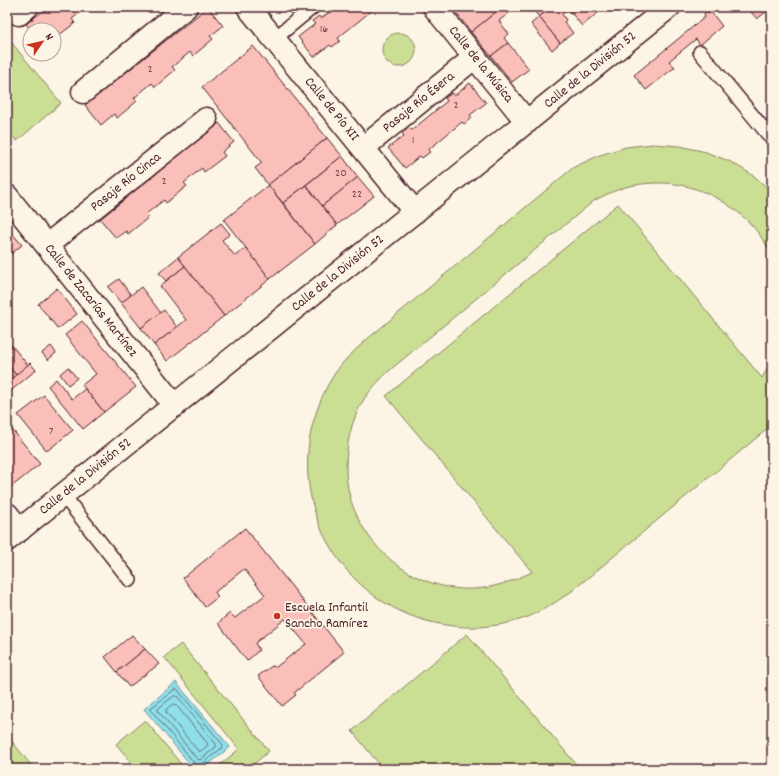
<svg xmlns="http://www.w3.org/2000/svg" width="779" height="776" font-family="Dekko,sans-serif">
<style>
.green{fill:#cadf94;stroke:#8a7f60}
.water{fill:#8edfe9;stroke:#73929d}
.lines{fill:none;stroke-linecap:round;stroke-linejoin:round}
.shore{stroke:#656c77;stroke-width:1}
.building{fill:#fbbfb9;stroke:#4a1f2b}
.lane-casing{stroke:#4a1f2b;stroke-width:16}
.street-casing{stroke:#4a1f2b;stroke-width:25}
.secondary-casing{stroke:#4a1f2b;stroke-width:25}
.lane{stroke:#fcf5e5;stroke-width:13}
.street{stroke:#fcf5e5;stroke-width:22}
.secondary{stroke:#fcf5e5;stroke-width:22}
.poi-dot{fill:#c8321e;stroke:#fcf5e5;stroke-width:1.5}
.labels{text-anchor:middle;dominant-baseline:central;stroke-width:3.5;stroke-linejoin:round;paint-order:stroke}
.number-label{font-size:12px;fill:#76474e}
.street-label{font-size:14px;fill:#4a1f2b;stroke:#fcf5e5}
.poi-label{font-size:14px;fill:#4a1f2b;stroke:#fcf5e5;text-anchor:start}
</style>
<rect width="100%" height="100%" fill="#fcf5e5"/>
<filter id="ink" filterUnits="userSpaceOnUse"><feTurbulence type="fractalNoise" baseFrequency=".025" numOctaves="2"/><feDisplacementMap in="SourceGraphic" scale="8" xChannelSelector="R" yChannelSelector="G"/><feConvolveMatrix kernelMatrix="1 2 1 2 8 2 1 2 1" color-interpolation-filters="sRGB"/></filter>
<g filter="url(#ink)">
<g class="green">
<circle cx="399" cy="50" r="17"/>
<polygon points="7,37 61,103 17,141 7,130"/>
<path d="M653 144 680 146 706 152 731 162 754 176 772 192V256C755 218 716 190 675 184 662 182 648 183 635 185 621 187 608 194 595 200L390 370C380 379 372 388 364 399 351 420 346 445 346 469 347 535 407 592 474 589 494 588 513 581 532 572L386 396 618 204 762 378 772 360V425L572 591C558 601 544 610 528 617 498 628 466 630 435 623 338 602 282 497 319 405 325 388 335 371 347 358 353 352 359 347 365 341L574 167 600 155 626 147Z"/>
<polygon points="467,634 580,769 383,769 352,731"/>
<polygon points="181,644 269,751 248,769 215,769 239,749 164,657"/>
<polygon points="145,720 185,769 137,769 116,744"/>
<polygon points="7,735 34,769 7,769"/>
</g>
<polygon class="water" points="176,682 230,747 203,769 194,769 144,709"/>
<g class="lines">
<g class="shore">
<polygon points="174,696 177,696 216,744 216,747 200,760 197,759 158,711 158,709"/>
<polygon points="173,704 176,705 208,744 207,746 201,751 198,751 166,712 166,710"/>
<polyline points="197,769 196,765 151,710 151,708 175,689 177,689 223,745 223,747 202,764 201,769"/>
</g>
</g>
<g class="building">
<polygon points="48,7 87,7 72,19 75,23 54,39 54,30 31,30 26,24"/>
<polygon points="208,7 223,26 210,36 213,39 193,56 190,52 172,67 175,70 155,87 152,83 134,98 137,101 117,118 114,114 101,125 85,105"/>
<polygon points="335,7 376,7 338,38 340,41 332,47 330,45 314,57 298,37 315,24 312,21 319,16 321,19"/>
<polygon points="454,7 479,7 483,12 489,7 502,7 471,32 452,8"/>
<polygon points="502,7 516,7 499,21 509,34 504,38 508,43 491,56 471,32"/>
<polygon points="531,7 544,7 547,11 539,17"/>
<polygon points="552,7 605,7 582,26 568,9 562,14 566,20 564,22 573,33 560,43 539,17"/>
<polygon points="747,7 772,7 757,19"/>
<polygon points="706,11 709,13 711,12 722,26 700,45 696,39 669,61 675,67 646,90 634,75 705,17 704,14"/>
<polygon points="539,17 560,43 552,50 531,24"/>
<polygon points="508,43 529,69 512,82 491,56"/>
<polygon points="253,46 327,138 268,185 255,168 262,163 202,87"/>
<polygon points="470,83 486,103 470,115 472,118 464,124 462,122 428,150 430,152 422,158 420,156 405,168 388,148 404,136 402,133 409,128 412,130 447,101 445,98 452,93 454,96"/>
<polygon points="219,123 234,142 222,152 225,156 204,172 202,168 184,183 187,186 166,203 164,200 146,214 149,217 128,234 126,231 116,238 100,219"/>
<polygon points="327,138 342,156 283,203 268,185"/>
<polygon points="342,156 358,177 322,206 306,185"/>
<polygon points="358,177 374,196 337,225 322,206"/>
<polygon points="268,185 315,244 270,279 224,220"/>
<polygon points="306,185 337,225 315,244 283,203"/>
<polygon points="221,223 230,234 222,240 235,256 246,248 270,279 224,316 178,257"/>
<polygon points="7,227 22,245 7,257"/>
<polygon points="178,257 185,266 166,281 159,273"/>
<polygon points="185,266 224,316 167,361 154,345 186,320 160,286"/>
<polygon points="119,279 131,295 121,303 108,287"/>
<polygon points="141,287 161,313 141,328 121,303"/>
<polygon points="57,288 77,314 58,329 38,304"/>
<polygon points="164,310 177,327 154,345 141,328"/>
<polygon points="82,321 136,387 104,412 82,385 96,374 65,335"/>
<polygon points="7,340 28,365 16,375 7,364"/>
<polygon points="51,346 56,353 48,360 42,353"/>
<polygon points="30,363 36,370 7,394 7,382"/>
<polygon points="7,364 16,375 7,382"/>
<polygon points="68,367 77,378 68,385 60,374"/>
<polygon points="56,379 72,399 85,389 104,412 83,429 48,386"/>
<polygon points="44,395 73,430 47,451 18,415"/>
<polygon points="7,423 40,464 10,488 7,484"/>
<polygon points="245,528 344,652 294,693 296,695 282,706 258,676 272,666 276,667 306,644 285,619 255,643 259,650 247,661 218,623 230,613 235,618 265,595 244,569 215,592 218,597 205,607 183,578"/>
<polygon points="132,635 145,649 117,672 105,657"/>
<polygon points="145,649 159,664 129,687 117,672"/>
</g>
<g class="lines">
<defs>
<g id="lane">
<polyline points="274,39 313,7"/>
<polyline points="700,52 772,139"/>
<polyline points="63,495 130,580"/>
</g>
<g id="street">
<path id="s1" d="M248 7 415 212"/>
<path id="s2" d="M434 7 527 122"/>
<polyline points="19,14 27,7"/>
<polyline points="83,92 186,7"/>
<path id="s3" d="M363 148 475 57"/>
<path id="s4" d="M7 196 175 406"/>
<path id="s5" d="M47 245 206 119"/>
<polyline points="7,514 20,530"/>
</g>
<g id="secondary">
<path id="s6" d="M7 540 669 7"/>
</g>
</defs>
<use href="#lane" class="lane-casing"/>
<use href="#street" class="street-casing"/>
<use href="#secondary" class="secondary-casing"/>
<use href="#lane" class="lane"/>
<use href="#street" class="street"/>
<use href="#secondary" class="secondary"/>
</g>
</g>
<circle class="poi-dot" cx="277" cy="616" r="4"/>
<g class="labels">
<g class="number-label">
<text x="324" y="29">16</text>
<text x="150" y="69">2</text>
<text x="456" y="105">2</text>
<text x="413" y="140">1</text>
<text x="341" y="173">20</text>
<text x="164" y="181">2</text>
<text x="357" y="194">22</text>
<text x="51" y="431">7</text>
</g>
<g class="street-label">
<text stroke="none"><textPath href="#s2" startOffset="74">Calle de la Música</textPath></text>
<text stroke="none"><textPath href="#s6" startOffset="749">Calle de la División 52</textPath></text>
<text stroke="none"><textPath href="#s3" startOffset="72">Pasaje Río Ésera</textPath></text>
<text stroke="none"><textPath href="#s1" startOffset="132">Calle de Pío XII</textPath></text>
<text stroke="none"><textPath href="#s5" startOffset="101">Pasaje Río Cinca</textPath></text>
<text stroke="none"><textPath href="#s6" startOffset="425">Calle de la División 52</textPath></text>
<text stroke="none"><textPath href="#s4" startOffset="134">Calle de Zacarías Martínez</textPath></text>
<text stroke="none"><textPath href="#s6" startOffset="101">Calle de la División 52</textPath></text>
</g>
<g class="poi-label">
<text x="285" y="608">Escuela Infantil<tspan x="285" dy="16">Sancho Ramírez</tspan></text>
</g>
</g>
<rect width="779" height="776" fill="none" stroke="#fcf5e5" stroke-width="24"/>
<rect x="12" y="12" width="755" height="752" fill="none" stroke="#4a1f2b" stroke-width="1.5" filter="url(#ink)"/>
<g transform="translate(42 42) rotate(55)"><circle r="19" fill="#fcf5e5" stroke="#b59f9b"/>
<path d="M0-3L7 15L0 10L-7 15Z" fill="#c8321e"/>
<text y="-6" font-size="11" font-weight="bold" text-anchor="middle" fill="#4a1f2b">N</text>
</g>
</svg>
